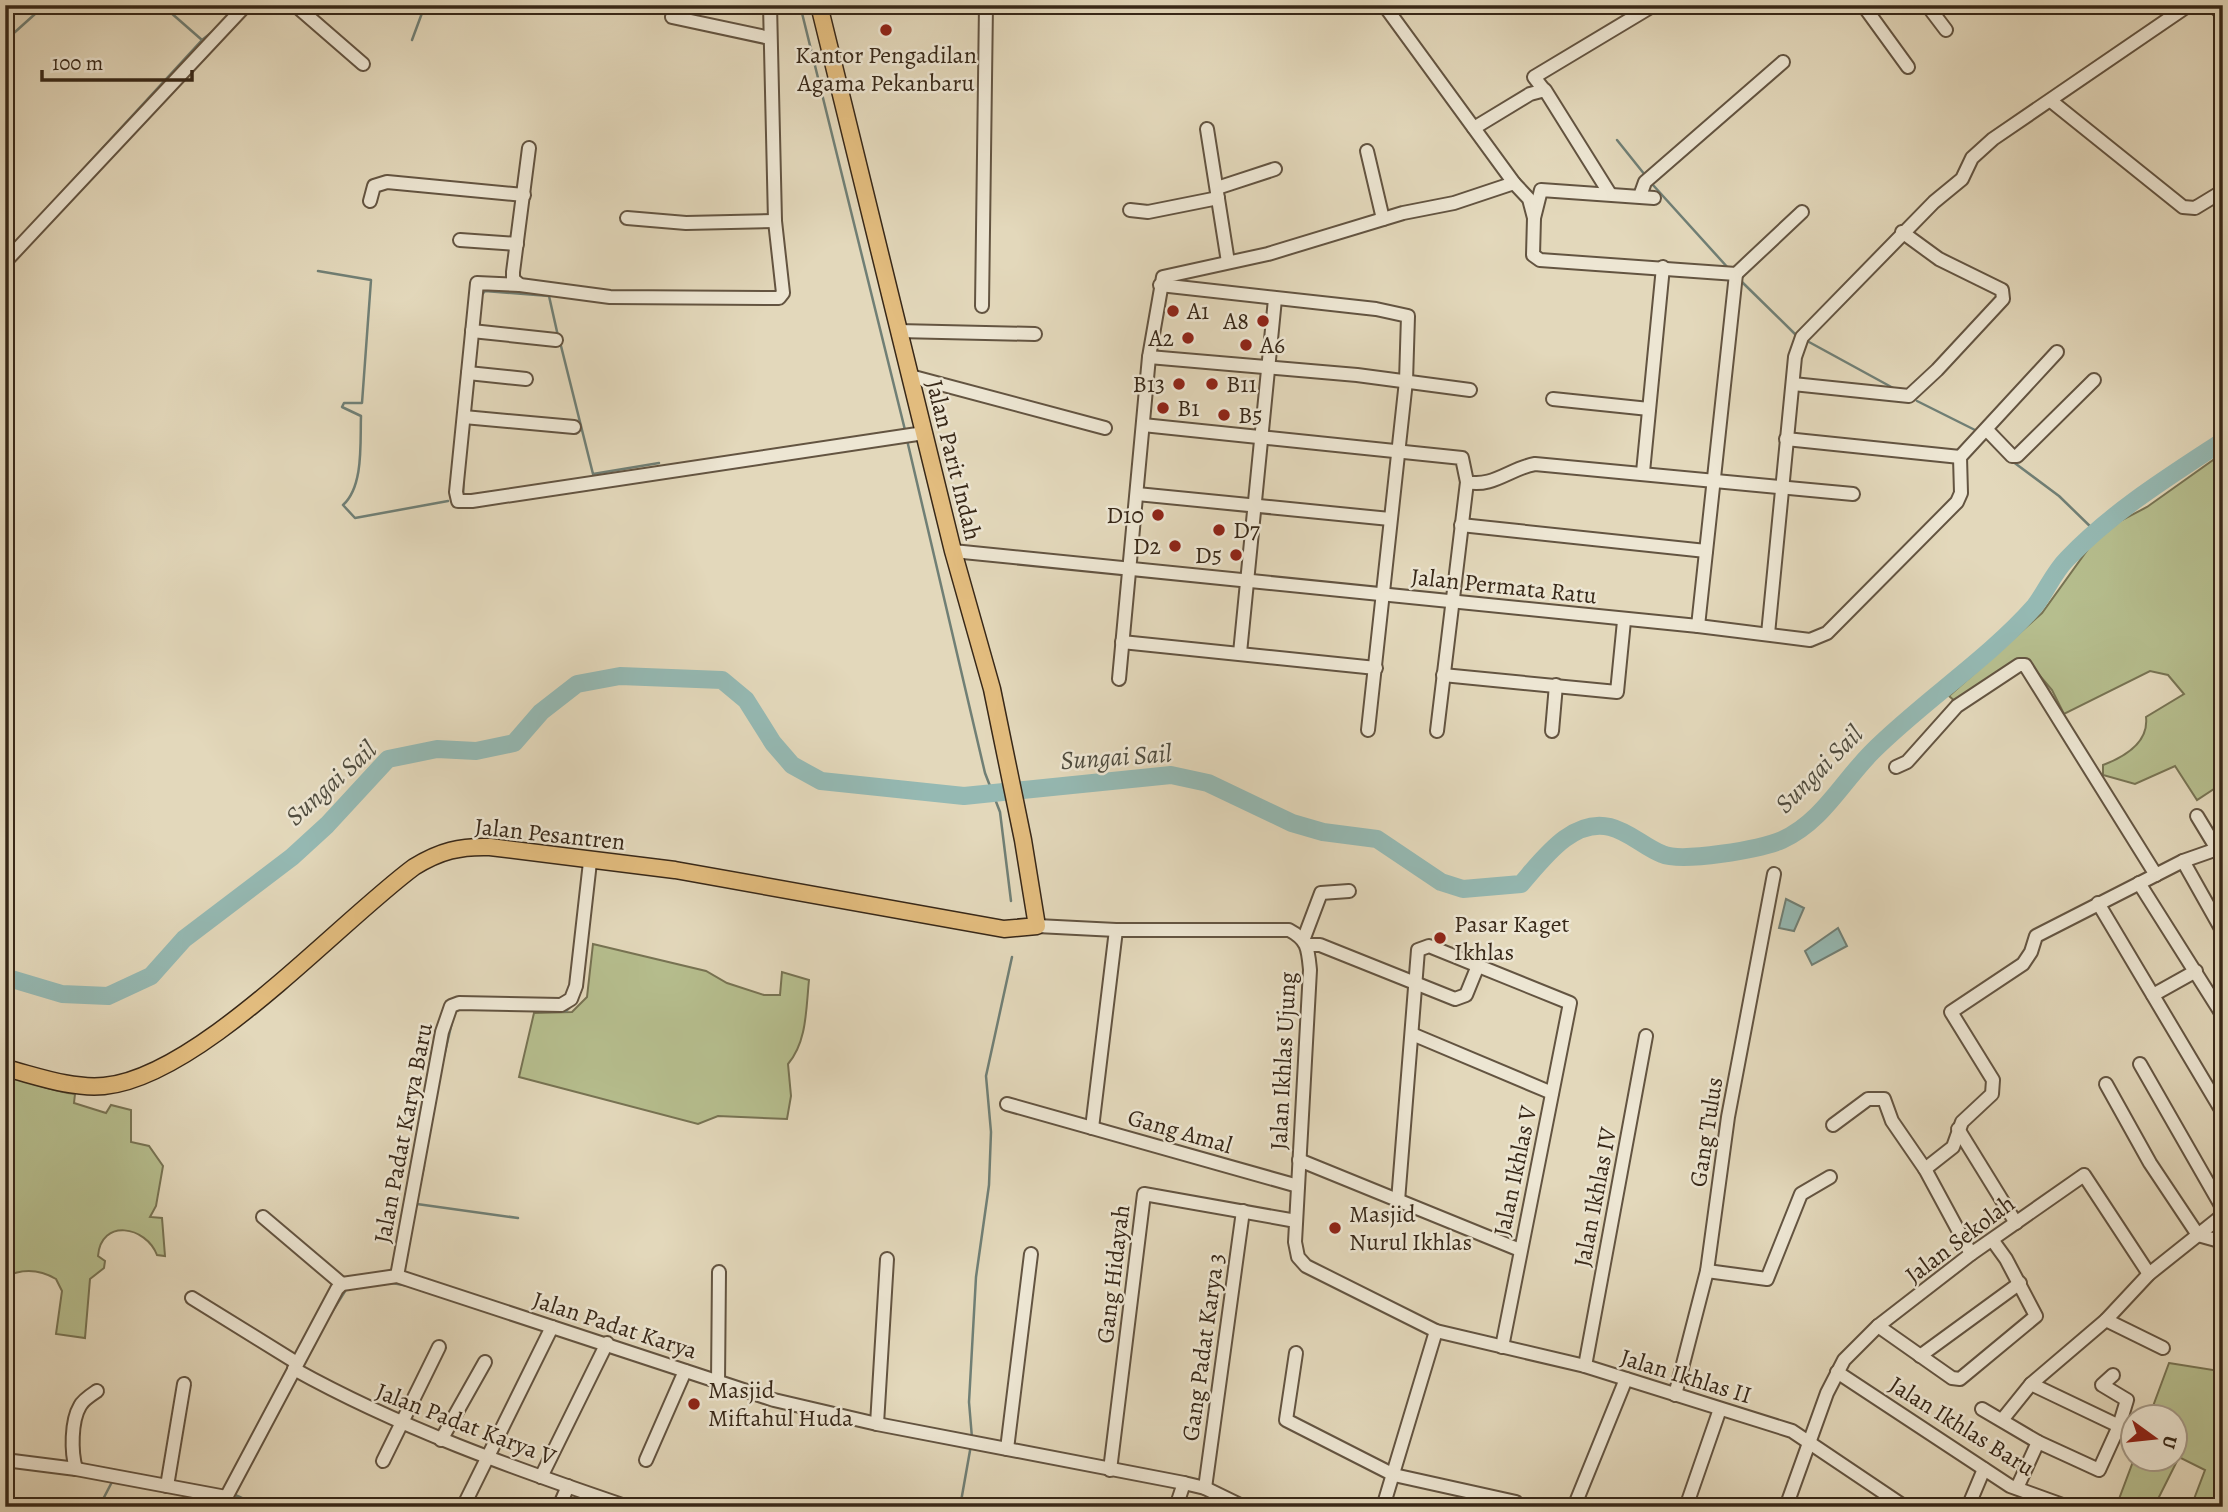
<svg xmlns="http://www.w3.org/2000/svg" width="2228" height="1512" font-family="Alegreya,serif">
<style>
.green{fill:#b6be8e;stroke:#777353;stroke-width:2}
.water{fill:#95b9b3;stroke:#707f75;stroke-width:2}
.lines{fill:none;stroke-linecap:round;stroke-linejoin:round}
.stream{stroke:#707f75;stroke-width:2.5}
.river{stroke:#95b9b3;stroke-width:18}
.minor-casing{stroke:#635441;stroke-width:16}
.major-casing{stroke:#382818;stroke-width:19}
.minor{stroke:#ede6d3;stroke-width:12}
.major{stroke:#e2bc7e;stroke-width:16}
.poi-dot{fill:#8f2418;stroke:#ede6d3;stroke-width:2.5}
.labels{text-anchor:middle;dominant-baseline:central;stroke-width:5;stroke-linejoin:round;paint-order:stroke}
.poi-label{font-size:24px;fill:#382818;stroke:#ede6d3;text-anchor:start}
.street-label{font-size:24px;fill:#382818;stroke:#ede6d3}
.water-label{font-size:26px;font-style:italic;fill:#4f4c3f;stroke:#ede6d3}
</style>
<rect width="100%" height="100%" fill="#e3d8bb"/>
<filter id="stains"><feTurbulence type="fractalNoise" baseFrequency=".00286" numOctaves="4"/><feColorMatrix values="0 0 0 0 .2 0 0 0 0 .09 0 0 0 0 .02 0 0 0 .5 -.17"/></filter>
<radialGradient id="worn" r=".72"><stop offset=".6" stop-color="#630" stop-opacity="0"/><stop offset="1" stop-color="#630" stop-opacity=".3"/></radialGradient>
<g class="green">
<path d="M2223 453V783L2197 800 2175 766 2135 784 2103 775V765C2124 757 2149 743 2146 717L2184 694 2168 675 2150 671 2064 714 2052 690 2030 664 1957 703 1949 696 2042 613 2091 545 2120 521 2147 507Z"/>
<path d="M593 944 706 971 727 983 764 995H780L782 972 809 980C806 1009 807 1042 788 1064L791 1096 787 1119 718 1116 698 1124 519 1077 534 1013 572 1012 587 997Z"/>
<path d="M5 1076C30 1081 49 1091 75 1094L74 1103 106 1113 111 1105 131 1110V1142L149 1146 163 1166 156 1206 150 1217 162 1218 165 1256 157 1255C146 1226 101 1218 98 1256L105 1261 104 1268 90 1279 85 1338 56 1334 62 1291 56 1279C39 1269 23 1268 5 1277Z"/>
<polygon points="2169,1363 2219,1371 2223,1367 2223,1507 2191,1507 2205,1470 2179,1457 2154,1507 2116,1507 2134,1459 2176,1460 2176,1418 2149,1417"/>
</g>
<g class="water">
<polygon points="1786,899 1804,908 1794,931 1779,928"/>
<polygon points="1838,928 1847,946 1812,965 1805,951"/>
</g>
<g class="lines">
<g class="stream">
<polyline points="800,5 905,430"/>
<polyline points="202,40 216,29"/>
<polyline points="412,40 425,5"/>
<polyline points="5,41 45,5"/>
<polyline points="1617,140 1645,175"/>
<polyline points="1653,185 1729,269"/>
<polyline points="51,204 202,40 162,5"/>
<path d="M318 271 371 280 362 403H344L342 407 361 416C360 442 364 486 343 505L355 518 448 501"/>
<polyline points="1742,282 1796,335"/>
<polyline points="480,297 485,291 549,296 558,336"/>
<polyline points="560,342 593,474 659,463"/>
<polyline points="1809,342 1895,389"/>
<polyline points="1917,401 1977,431"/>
<polyline points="907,440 985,773 1000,812 1011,901"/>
<polyline points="776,449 825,442"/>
<polyline points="2012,461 2059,496 2096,532"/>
<polyline points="463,496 464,468"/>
<polyline points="539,1011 553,1011"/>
<polyline points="560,1011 566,1011 572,1005"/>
<polyline points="440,1073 453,1018"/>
<polyline points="418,1194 424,1166"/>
<polyline points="417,1204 518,1218"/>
<polyline points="392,1283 409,1286"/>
<polyline points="330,1315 347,1288"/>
<polyline points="972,1438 969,1402 976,1277 989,1185 991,1132 986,1076 1012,957"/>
<polyline points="233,1494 262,1507"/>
<polyline points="188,1496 214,1502 212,1507"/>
<polyline points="99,1507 113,1480"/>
<polyline points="288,1507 290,1500"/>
<polyline points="960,1507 971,1445"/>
</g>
<path class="river" d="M5 977 62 994 108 996 151 976 184 939 292 857 327 825 388 759 437 749 476 751 514 743 541 712 577 684 620 676 722 680 746 700 773 743 792 765 821 781 964 796 1171 775 1208 783 1292 823 1323 832 1377 839 1441 882 1463 889 1521 884C1543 859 1572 818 1610 827 1630 832 1644 847 1662 854 1682 863 1761 849 1782 840 1822 822 1842 782 1872 752 1922 702 1988 659 2034 607 2046 592 2053 573 2067 559 2113 511 2168 477 2223 441"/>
<defs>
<g id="minor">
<polyline points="295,5 363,64"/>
<polyline points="1384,5 1514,183"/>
<polyline points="1863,5 1908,67"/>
<polyline points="1927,5 1946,30"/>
<polyline points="2212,5 2223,14"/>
<polyline points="672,17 770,38"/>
<polyline points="1544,90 1534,77 1654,5"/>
<polyline points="2051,101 2183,207 2195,208 2223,191"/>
<polyline points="1474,128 1530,94 1545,90 1610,194"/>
<polyline points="1207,129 1228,262"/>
<polyline points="529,148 513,272 513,279 520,285 610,297 779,298 783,293 775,221 770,5"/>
<polyline points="1367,151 1383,219"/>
<polyline points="1217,188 1275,169"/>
<polyline points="1640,196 1645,182 1783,62"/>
<polyline points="1654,198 1541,190 1534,218 1533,255 1540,260 1736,274"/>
<polyline points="370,201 374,186 387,182 524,195"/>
<polyline points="1130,210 1148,212 1218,198"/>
<polyline points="627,218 686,223 775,221"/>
<polyline points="460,240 517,244"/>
<polyline points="5,262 246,5"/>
<polyline points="1736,274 1802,212"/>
<polyline points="520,285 477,283 456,492 458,501 472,501 924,433"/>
<polyline points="1160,285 1376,309 1408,316 1406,381 1368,730"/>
<polyline points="982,306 986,5"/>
<polyline points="472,331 556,340"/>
<polyline points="898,331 1035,334"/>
<polyline points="1149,357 1357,375 1470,390"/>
<polyline points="468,373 526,379"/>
<polyline points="910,376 1105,428"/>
<polyline points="1793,384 1909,396 1937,370 2003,299 2002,290 1939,259 1902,232"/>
<polyline points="1553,399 1649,409"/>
<polyline points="464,417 574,427"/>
<polyline points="1143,425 1462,458 1467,482 1437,731"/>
<polyline points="1987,430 2012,456 2017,456 2094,380"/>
<polyline points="1786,439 1960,457"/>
<polyline points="1643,472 1663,267"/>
<path d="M1467 482C1492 488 1511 468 1535 464L1853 494"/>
<polyline points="1137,494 1390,519"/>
<polyline points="1461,525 1706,551"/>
<polyline points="953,551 1698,626 1736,274"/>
<polyline points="1698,626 1810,640 1827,633 1957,502 1961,493 1960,457 2057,352"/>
<polyline points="1768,634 1795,357 1802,337 1934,202 1962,179 1972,158 1993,139 2189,5"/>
<polyline points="1122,642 1376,668"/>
<polyline points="1240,653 1275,299"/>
<polyline points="1443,675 1617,692 1624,621"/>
<polyline points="1119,679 1149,357 1163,277 1268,254 1403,213 1454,203 1514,183 1529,199 1534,218"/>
<polyline points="1552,731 1556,685"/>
<polyline points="1896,767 1907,762 1957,706 2019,665 2025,665 2156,875"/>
<polyline points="2197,816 2217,849"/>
<polyline points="2183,861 2223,932"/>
<polyline points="2139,883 2223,1016"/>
<polyline points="2098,903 2223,1113"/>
<path d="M1037 926 1116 930H1289C1308 940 1308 949 1310 970L1295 1242 1298 1257 1306 1266 1436 1331 1585 1366 1792 1431 1905 1507"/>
<polyline points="1304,938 1321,893 1349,891"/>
<polyline points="1308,945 1320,945 1455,999 1466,995 1477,968"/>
<polyline points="2153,995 2196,971"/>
<polyline points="1412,1034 1552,1093"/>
<polyline points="2140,1064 2223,1209"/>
<polyline points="2106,1084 2150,1163 2198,1235"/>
<polyline points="1007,1104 1298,1186"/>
<polyline points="1833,1125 1868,1099 1884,1099 1892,1121 1925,1169 1971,1254"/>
<polyline points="1092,1128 1116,930"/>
<polyline points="1958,1129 2016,1223"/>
<polyline points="1299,1160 1520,1250"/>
<polyline points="1925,1169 1953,1147 1962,1122 1992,1094 1993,1080 1951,1012 2023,964 2031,952 2036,936 2183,861 2223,847"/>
<polyline points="1398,1201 1418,950 1429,946 1570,1003 1502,1347"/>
<polyline points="263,1217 342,1284"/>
<polyline points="2198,1235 2223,1242"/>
<polyline points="1707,1271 1767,1279 1801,1194 1830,1177"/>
<polyline points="397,1276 442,1032 451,1006 459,1003 561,1005 571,999 576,986 590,862"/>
<polyline points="192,1298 297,1363"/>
<polyline points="2106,1320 2163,1348"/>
<polyline points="1878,1326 1952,1378 1960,1379 2036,1316 2006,1259 1993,1241"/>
<polyline points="1296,1353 1286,1420 1394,1475 1516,1502"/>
<polyline points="1920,1356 2020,1283"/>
<polyline points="1585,1366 1646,1036"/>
<path d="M294 1369C400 1428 513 1468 628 1507"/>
<polyline points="1837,1372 2010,1486 2068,1507"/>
<polyline points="2113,1375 2102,1385 2127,1400 2119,1426"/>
<polyline points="718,1382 719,1272"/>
<polyline points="1675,1395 1707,1271 1728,1117 1774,874"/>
<polyline points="1982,1409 2038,1442 2099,1470 2119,1426 2031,1384"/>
<polyline points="2002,1420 2031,1384 2106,1320 2149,1274 2223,1215"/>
<polyline points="877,1424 887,1259"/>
<polyline points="441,1440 485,1362"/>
<polyline points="1007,1449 1031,1254"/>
<polyline points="5,1460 76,1469 226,1497"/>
<polyline points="646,1460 685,1371"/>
<polyline points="383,1461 439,1347"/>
<path d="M76 1469C71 1452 71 1421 80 1406 83 1400 91 1395 97 1391"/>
<polyline points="1110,1470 1144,1194 1296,1221"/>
<polyline points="541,1477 607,1343"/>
<polyline points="167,1486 184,1384"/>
<polyline points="1205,1488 1243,1211"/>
<polyline points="2017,1488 2038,1442"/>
<polyline points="221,1507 337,1289 342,1284 397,1276 774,1400 877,1424 1184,1483 1205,1488 1244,1507"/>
<polyline points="463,1507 552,1327"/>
<polyline points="559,1507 568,1486"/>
<polyline points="1176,1507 1184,1483"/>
<polyline points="1383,1507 1436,1331"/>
<polyline points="1574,1507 1626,1379"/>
<polyline points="1686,1507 1720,1409"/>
<polyline points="1786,1507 1827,1393 1844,1360 1878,1326 1971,1254 2084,1175 2149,1274"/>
<polyline points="1968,1507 1984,1469"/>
</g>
<path id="major" d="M5 1068C37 1076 71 1089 104 1086 199 1077 336 925 414 867 440 851 460 846 490 847L675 870 1004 929 1037 926 1023 840 992 689 953 551 819 5"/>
</defs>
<use href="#minor" class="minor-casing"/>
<use href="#major" class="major-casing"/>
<use href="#minor" class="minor"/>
<use href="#major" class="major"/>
</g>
<g class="poi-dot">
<circle cx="886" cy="30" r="7"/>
<circle cx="1173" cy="311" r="7"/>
<circle cx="1263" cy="321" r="7"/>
<circle cx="1188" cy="338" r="7"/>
<circle cx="1246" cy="345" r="7"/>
<circle cx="1179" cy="384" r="7"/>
<circle cx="1212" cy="384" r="7"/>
<circle cx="1163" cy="408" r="7"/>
<circle cx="1224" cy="415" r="7"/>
<circle cx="1158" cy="515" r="7"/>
<circle cx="1219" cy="530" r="7"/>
<circle cx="1175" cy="546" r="7"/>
<circle cx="1236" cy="555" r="7"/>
<circle cx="1440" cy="938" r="7"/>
<circle cx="1335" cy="1228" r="7"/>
<circle cx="694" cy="1404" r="7"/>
</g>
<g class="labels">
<g class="poi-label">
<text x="886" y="55" text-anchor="middle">Kantor Pengadilan<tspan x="886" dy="28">Agama Pekanbaru</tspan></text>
<text x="1187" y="311">A1</text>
<text x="1249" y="321" text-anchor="end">A8</text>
<text x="1174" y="338" text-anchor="end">A2</text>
<text x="1260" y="345">A6</text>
<text x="1165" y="384" text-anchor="end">B13</text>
<text x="1226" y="384">B11</text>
<text x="1177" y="408">B1</text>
<text x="1238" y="415">B5</text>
<text x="1144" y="515" text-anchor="end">D10</text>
<text x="1233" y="530">D7</text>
<text x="1161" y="546" text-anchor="end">D2</text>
<text x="1222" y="555" text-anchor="end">D5</text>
<text x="1454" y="924">Pasar Kaget<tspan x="1454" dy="28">Ikhlas</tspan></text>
<text x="1349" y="1214">Masjid<tspan x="1349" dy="28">Nurul Ikhlas</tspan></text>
<text x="708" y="1390">Masjid<tspan x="708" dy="28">Miftahul Huda</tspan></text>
</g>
<g class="street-label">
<text transform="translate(954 460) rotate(76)">Jalan Parit Indah</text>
<text transform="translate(1504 586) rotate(6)">Jalan Permata Ratu</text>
<text transform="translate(550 834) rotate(6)">Jalan Pesantren</text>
<text transform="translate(1283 1061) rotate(-87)">Jalan Ikhlas Ujung</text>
<text transform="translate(1180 1131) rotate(16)">Gang Amal</text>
<text transform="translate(1706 1132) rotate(-81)">Gang Tulus</text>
<text transform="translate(403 1133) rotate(-79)">Jalan Padat Karya Baru</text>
<text transform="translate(1515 1171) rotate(-78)">Jalan Ikhlas V</text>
<text transform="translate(1595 1197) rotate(-79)">Jalan Ikhlas IV</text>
<text transform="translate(1960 1239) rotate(-37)">Jalan Sekolah</text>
<text transform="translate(1113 1274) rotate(-83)">Gang Hidayah</text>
<text transform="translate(615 1325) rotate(18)">Jalan Padat Karya</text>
<text transform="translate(1203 1347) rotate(-82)">Gang Padat Karya 3</text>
<text transform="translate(1686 1376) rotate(17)">Jalan Ikhlas II</text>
<text transform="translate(466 1424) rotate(21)">Jalan Padat Karya V</text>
<text transform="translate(1962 1426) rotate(32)">Jalan Ikhlas Baru</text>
</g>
<g class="water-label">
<text transform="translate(1116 757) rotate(-4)">Sungai Sail</text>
<text transform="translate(1819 769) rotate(-45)">Sungai Sail</text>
<text transform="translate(331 783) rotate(-42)">Sungai Sail</text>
</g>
</g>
<rect width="2228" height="1512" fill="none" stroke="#e3d8bb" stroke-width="28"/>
<rect x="7" y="7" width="2214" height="1498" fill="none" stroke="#382818" stroke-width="3.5"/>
<rect x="14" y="14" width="2200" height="1484" fill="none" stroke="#382818" stroke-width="2"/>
<g transform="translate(2154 1438) rotate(105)"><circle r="33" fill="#ede6d3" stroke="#a59a88" stroke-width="2"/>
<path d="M0-5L12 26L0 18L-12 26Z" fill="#8f2418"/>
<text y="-10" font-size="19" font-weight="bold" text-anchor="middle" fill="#382818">U</text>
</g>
<path d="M42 70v10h150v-10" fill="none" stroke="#382818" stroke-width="3.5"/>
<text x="52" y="70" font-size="21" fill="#382818" stroke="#ede6d3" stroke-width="5" paint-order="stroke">100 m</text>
<rect width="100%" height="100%" filter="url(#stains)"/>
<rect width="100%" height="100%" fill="url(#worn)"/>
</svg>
